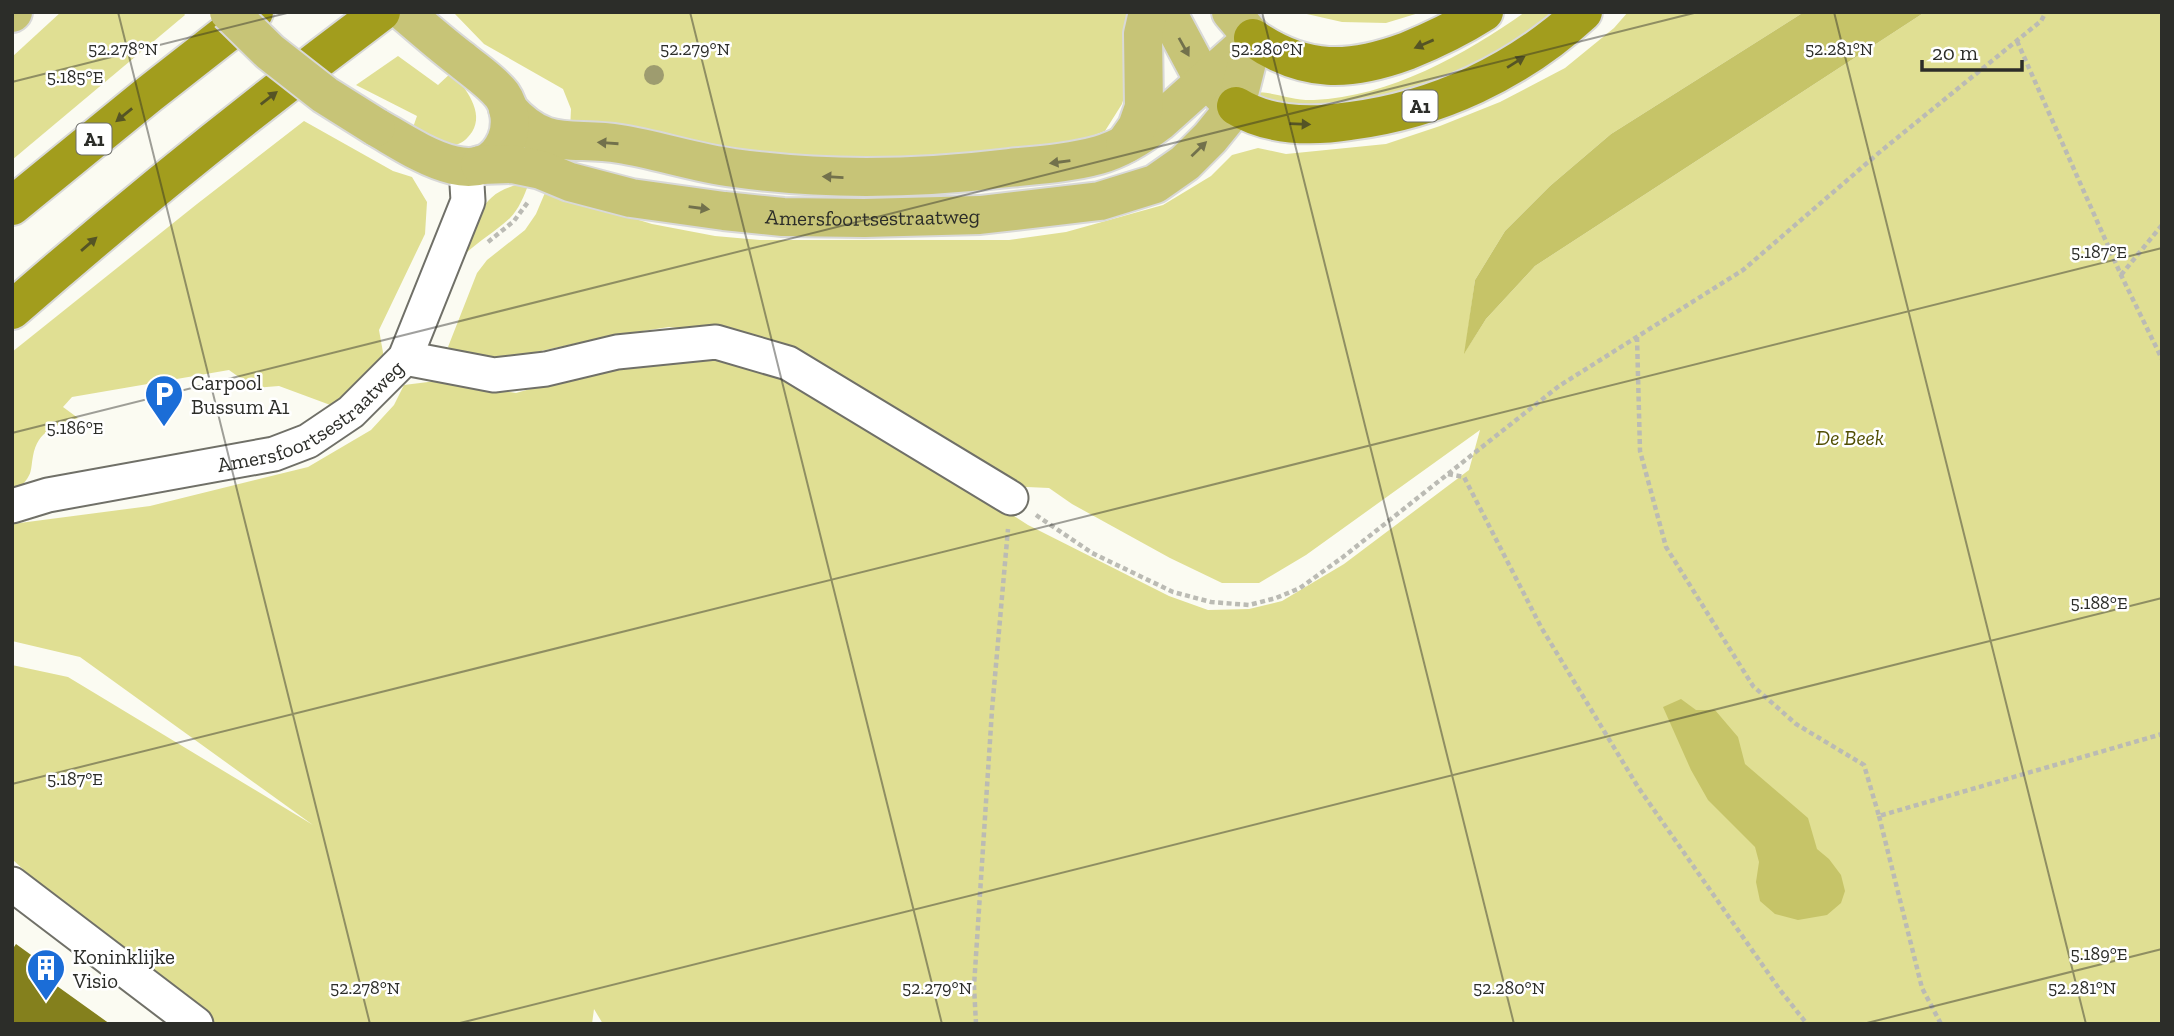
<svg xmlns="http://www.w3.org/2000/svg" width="2174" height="1036" font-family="'Zilla Slab',serif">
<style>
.green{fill:#e0df93}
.water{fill:#c6c468}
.building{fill:#84801d}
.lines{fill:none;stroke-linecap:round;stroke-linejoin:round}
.minor-casing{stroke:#707068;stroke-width:37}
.major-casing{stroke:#d9d9d8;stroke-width:42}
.highway-casing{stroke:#d9d9d8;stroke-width:42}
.path{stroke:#bbbbb4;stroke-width:4.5;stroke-dasharray:5 3.5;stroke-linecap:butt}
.minor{stroke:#fff;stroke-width:33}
.major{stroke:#c7c477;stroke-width:38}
.highway{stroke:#a29d1d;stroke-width:38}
.major-bridge-casing{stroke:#d9d9d8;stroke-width:42;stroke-linecap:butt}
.major-bridge{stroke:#c7c477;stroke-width:38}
.tree{fill:#9e9c6f}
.oneway{fill:#555425}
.oneway2{fill:#72714c}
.ticks{fill:none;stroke:#2c2d29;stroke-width:2;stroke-opacity:0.45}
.labels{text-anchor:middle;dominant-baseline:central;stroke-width:5;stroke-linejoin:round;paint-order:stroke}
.shield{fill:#fff;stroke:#6b6c69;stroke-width:2}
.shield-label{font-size:19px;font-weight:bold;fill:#2c2d29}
.street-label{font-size:21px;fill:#2c2d29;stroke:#fff}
.poi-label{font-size:21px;fill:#2c2d29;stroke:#fff;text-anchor:start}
.park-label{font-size:21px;font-style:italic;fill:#514e03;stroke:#fff}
.ticks-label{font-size:18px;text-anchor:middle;fill:#2c2d29;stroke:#fff;stroke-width:5;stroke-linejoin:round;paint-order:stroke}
</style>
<rect width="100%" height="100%" fill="#fbfbf2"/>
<g class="green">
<polygon points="61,12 183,12 185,15 12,160 12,57"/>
<polygon points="458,12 1128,12 1130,76 1122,104 1105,131 1061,148 968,158 768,158 570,130 571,109 563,89 484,44 455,14"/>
<polygon points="1298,12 1422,12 1386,23 1342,22"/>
<path d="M1525 12H1570L1504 58 1356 111 1254 101 1255 92C1275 92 1294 101 1314 100 1389 97 1466 54 1525 12Z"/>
<polygon points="1628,12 1804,12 1611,134 1550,186 1505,231 1475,280 1465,352 1486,319 1535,266 1925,12 2162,12 2162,1024 603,1024 594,1009 592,1024 208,1024 108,949 12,859 12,665 68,677 313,825 80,657 12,641 12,524 150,506 308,467 371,430 394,405 404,385 436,381 516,393 569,378 647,364 703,359 759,364 879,430 1028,525 1169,596 1208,610 1249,609 1282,601 1344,564 1469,470 1480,430 1306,555 1259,583 1222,583 1170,558 1072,504 1049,488 1007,486 721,333 669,327 609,336 491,362 458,356 448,347 477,273 487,260 525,230 536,214 547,188 603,209 652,224 715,236 760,240 1009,240 1066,232 1163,205 1211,176 1232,155 1258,148 1286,154 1386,144 1440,126 1500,102 1565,68 1614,28"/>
<path d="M398 56 438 85 452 72C465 88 485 112 472 132 467 139 462 144 454 145 444 146 421 136 411 133L417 116 356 85Z"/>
<path d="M304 121 393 171 412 177 427 202 425 234 379 330 384 358 333 406 279 386 254 388 229 370 72 397 63 407 78 418C55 426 38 430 33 456 30 473 33 472 21 487L12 488V352L197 204Z"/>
<path d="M529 183C524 196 519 209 510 218 496 231 479 241 465 254L462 253C478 216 482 188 529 183Z"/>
</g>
<g class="water">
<polygon points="1804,12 1925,12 1535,266 1486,319 1464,354 1475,280 1505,231 1550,186 1611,134"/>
<polygon points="1681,699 1696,710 1715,710 1738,737 1745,764 1808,818 1817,849 1829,859 1841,875 1845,891 1841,903 1827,915 1798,920 1775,914 1760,901 1756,882 1759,862 1755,847 1708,800 1691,770 1663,707"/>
</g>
<polygon class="building" points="16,944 56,973 50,981 110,1024 12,1024 12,950"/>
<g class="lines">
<defs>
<g id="minor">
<polyline points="405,358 494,375 546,369 617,352 716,342 788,363 1011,498"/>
<path id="s1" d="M12 506 48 495 274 454 308 441 351 412 405 358 468 201 466 168"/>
<polyline points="12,884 196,1024"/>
</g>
<g id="major">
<polyline points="1167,12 1197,68 1224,97"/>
<polyline points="1231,12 1253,38"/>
<polyline points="12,13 13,12"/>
<path d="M508 109C546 152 571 136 620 144 658 150 695 163 734 168 826 181 918 179 1009 168 1039 165 1070 163 1099 155 1120 149 1141 136 1159 122L1253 38"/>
<path d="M376 127C410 146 481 198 506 141 512 127 511 108 502 95 491 81 475 71 462 60 442 45 423 28 404 12"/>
<polyline points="1125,144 1137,127 1144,107 1143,34 1148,12"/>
<path id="s2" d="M480 165 512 164 541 170 570 182 631 198 724 211 783 217 864 218 980 215 1100 201 1155 184 1185 163 1210 138 1236 106 1253 38"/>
</g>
<g id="highway">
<path d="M1253 38C1305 74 1350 72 1407 51 1434 40 1459 28 1484 12"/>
<path d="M1236 106C1270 127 1311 127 1350 121 1437 110 1518 72 1583 12"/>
<polyline points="12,206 148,95 254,12"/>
<path d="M12 310C131 206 254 107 381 12"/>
</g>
</defs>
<use href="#minor" class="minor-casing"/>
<use href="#major" class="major-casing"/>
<use href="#highway" class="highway-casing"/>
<g class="path">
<polyline points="2017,41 2121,275 2162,359"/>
<polyline points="488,242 514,221 528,202"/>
<polyline points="2121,275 2162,225"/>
<polyline points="1637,337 1640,451 1666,547 1753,686 1796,724 1864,765 1879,816 2162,734"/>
<polyline points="1448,474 1464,477 1541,627 1638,787 1780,990 1807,1024"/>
<polyline points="1036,515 1092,553 1173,592 1211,602 1249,605 1276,598 1300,588 1343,557 1559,386 1743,270 1881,151 2041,21 2046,12"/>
<polyline points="1879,816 1922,988 1941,1024"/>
<polyline points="976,1024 974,986 992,710 1008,529"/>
</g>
<use href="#minor" class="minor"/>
<use href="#major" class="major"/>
<use href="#highway" class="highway"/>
<defs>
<polyline id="major-bridge" points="229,12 270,52 325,95 376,127"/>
</defs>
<use href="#major-bridge" class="major-bridge-casing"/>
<use href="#major-bridge" class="major-bridge"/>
</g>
<circle class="tree" cx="654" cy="75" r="10"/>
<defs><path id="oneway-solid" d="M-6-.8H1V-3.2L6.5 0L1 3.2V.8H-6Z" transform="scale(1.75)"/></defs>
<g class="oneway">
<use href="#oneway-solid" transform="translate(1424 44) rotate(157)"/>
<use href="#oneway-solid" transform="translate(1516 62) rotate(-32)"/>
<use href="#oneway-solid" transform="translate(269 98) rotate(-38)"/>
<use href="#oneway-solid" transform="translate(124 115) rotate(141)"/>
<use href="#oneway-solid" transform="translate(1300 124) rotate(2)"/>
<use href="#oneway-solid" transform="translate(89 244) rotate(-41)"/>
</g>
<g class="oneway2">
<use href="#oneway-solid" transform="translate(1184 47) rotate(61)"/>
<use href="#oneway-solid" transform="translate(608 143) rotate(-176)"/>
<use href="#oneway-solid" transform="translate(1199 149) rotate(-44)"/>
<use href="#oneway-solid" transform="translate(1060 162) rotate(172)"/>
<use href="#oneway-solid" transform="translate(833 177) rotate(-177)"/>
<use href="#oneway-solid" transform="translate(699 208) rotate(8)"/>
</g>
<path class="ticks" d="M118 12 370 1024M690 12 942 1024M1262 12 1514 1024M1834 12 2086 1024M12 82 291 12M12 433 1698 12M12 784 2162 248M456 1024 2162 598M1863 1024 2162 949"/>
<defs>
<symbol id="parking-pin" viewBox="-11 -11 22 30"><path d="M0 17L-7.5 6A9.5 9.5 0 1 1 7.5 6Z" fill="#1b6dd7" stroke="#fff"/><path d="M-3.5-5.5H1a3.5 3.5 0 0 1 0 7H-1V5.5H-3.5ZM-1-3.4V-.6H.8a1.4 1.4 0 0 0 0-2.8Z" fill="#fff"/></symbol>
<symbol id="building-pin" viewBox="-11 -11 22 30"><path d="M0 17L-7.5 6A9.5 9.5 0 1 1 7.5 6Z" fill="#1b6dd7" stroke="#fff"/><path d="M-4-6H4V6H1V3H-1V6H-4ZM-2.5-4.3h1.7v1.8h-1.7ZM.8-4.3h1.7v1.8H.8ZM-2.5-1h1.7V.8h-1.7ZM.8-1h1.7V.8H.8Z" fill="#fff"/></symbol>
</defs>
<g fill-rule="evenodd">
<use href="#parking-pin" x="142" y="372" width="44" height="60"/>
<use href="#building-pin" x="24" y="946" width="44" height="60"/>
</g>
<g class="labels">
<g class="shield">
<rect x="1402.5" y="90.5" width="35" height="31" rx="5"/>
<rect x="76.5" y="123.5" width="35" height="31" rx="5"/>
</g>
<g class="shield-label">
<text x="1420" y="106">A1</text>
<text x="94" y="139">A1</text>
</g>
<g class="street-label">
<text stroke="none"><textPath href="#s2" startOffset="399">Amersfoortsestraatweg</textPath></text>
<text stroke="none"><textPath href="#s1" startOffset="317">Amersfoortsestraatweg</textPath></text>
</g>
<g class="poi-label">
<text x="191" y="382">Carpool<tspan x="191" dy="24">Bussum A1</tspan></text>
<text x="73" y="956">Koninklijke<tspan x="73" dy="24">Visio</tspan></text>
</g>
<g class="park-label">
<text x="1850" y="437">De Beek</text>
</g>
</g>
<g class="ticks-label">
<text x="123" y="55">52.278°N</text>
<text x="695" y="55">52.279°N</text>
<text x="1267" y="55">52.280°N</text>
<text x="1839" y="55">52.281°N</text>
<text x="75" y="83">5.185°E</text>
<text x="2099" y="258">5.187°E</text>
<text x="75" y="434">5.186°E</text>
<text x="2099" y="609">5.188°E</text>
<text x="75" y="785">5.187°E</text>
<text x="2099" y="960">5.189°E</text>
<text x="365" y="994">52.278°N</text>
<text x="937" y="994">52.279°N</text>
<text x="1509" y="994">52.280°N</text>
<text x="2082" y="994">52.281°N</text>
</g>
<rect width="2174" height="1036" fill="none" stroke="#2c2d29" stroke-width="28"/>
<path d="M1922 60v10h100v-10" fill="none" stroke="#2c2d29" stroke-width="3.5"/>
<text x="1932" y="60" font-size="21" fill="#2c2d29" stroke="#ffffff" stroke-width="5" paint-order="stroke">20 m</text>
</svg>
